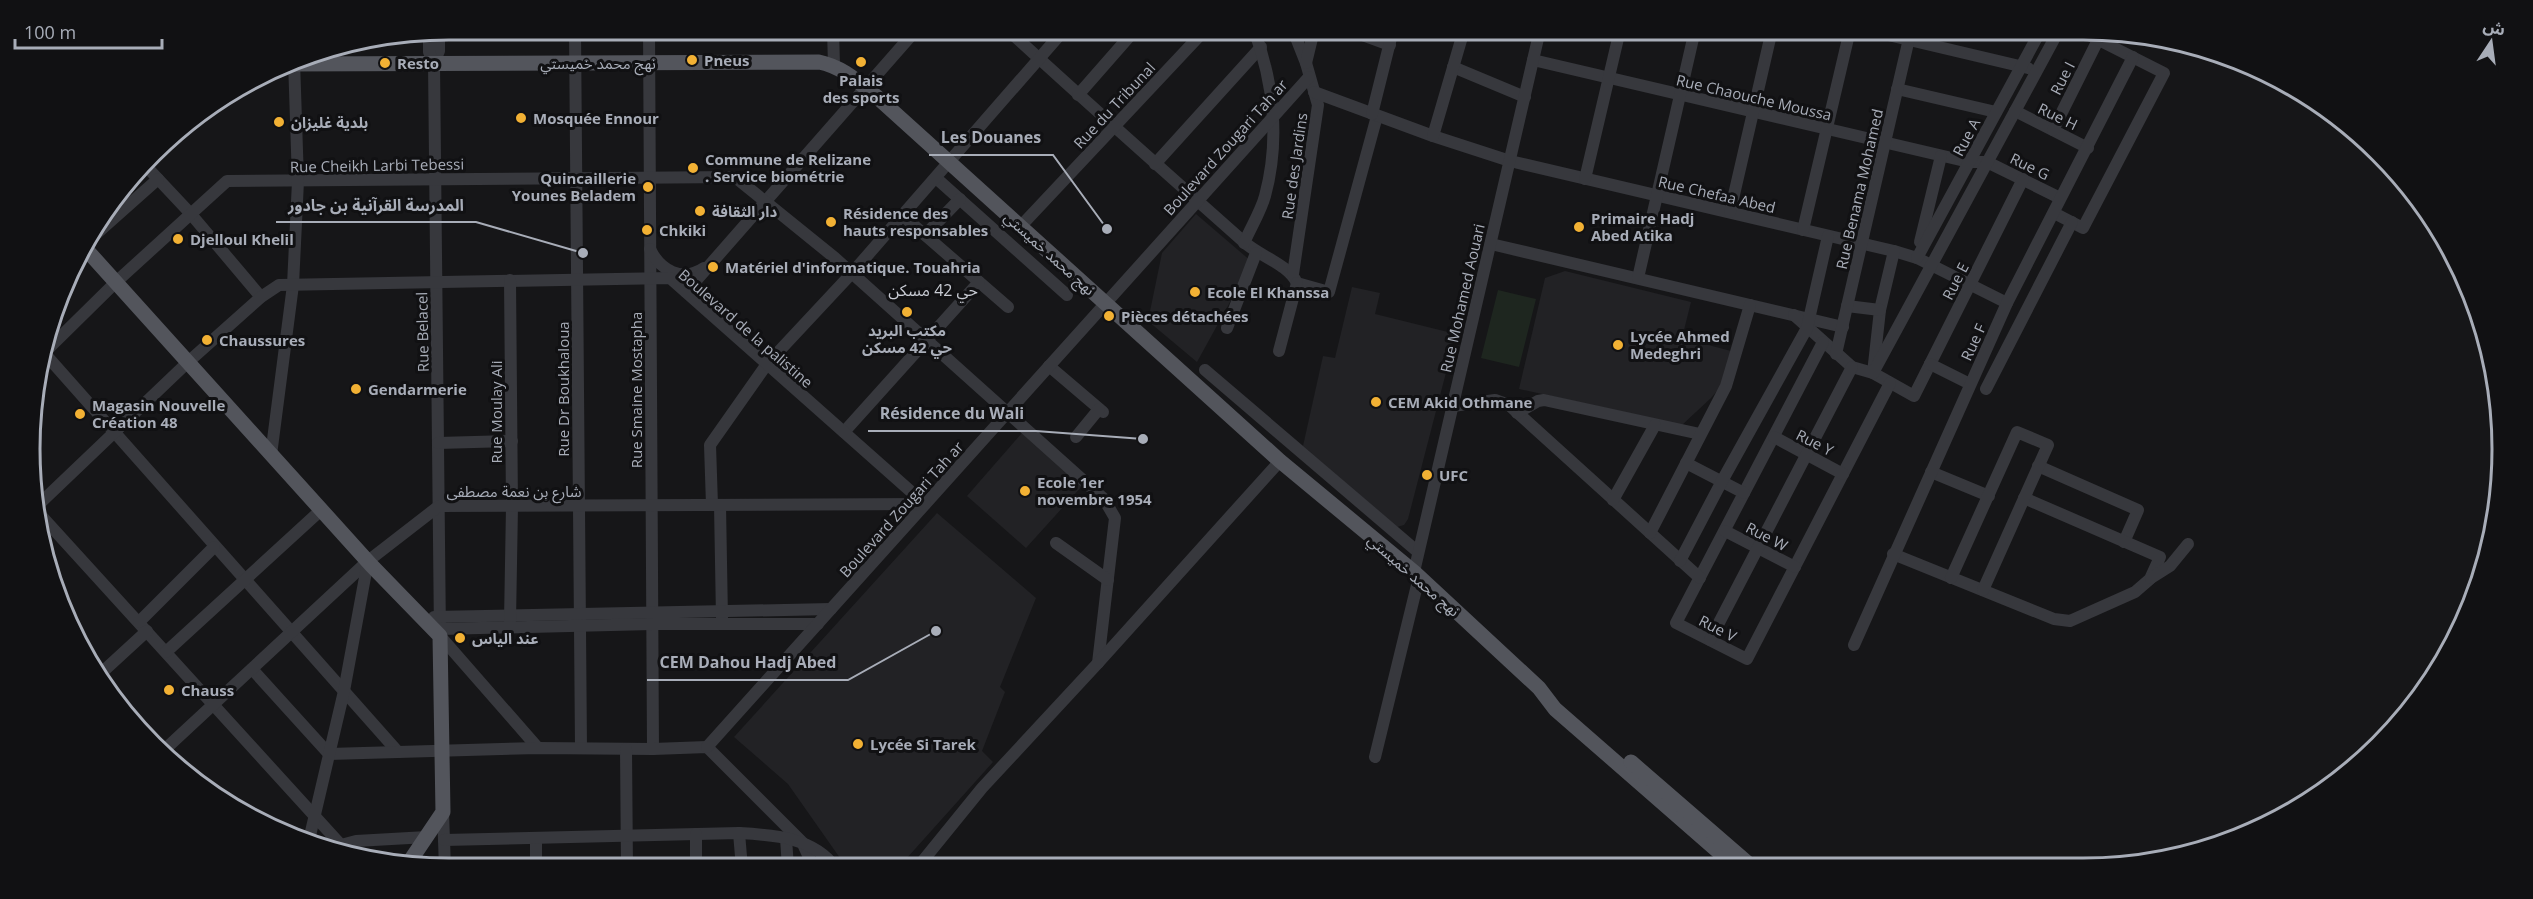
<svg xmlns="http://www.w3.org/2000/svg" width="2533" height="899" font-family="'Open Sans','Noto Sans Arabic',sans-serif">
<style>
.built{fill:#222225}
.green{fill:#1e261f}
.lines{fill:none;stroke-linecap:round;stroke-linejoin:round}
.minor{stroke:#37383d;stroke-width:12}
.major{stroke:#53555c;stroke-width:15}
.poi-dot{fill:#f2b134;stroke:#111113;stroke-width:2}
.labels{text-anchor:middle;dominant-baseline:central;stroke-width:6;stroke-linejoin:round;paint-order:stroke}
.poi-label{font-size:15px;font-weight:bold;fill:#a8adb8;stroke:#111113;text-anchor:start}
.street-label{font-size:15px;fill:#a8adb8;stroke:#111113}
.neighbourhood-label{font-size:16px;fill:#c9ccd4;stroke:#111113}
.rim{fill:none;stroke:#a8adb8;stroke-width:3}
.leader{fill:none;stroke:#a8adb8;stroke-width:2}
.callout-dot{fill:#a8adb8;stroke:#111113;stroke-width:2}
.callout-label{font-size:16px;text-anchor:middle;font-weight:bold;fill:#a8adb8;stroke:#111113;stroke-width:6;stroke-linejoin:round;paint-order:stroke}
</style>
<rect width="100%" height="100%" fill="#161618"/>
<g class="built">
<polygon points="1196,214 1252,262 1197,362 1148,321 1162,253"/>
<polygon points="1565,271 1691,302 1682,338 1731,351 1722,385 1711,398 1682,425 1519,389 1545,278"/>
<polygon points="1352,287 1380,293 1375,314 1456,334 1408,519 1404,525 1397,527 1303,446 1323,356 1335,358"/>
<polygon points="1022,433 1083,485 1026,548 967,496"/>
<polygon points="937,513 1036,598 1000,687 1005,692 982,751 993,762 898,868 847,868 788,784 734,737"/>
</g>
<polygon class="green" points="1498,290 1536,299 1519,367 1481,358"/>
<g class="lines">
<g class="minor">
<polyline points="575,30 581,748"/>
<polyline points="649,30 653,749"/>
<polyline points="833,30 834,65"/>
<path d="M1008 30C1086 102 1165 172 1244 242 1259 256 1288 264 1297 283L1329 292 1377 116"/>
<polyline points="1293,30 1306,63 1318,105 1293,274"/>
<polyline points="1349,30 1390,45"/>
<polyline points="1867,30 2028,68"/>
<polyline points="439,31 439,51 434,63 440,636 538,748"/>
<polyline points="429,32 429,52 434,63"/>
<polyline points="1533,60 1969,162 1987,162 2060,198"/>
<polyline points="1306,63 1314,30"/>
<polyline points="1453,67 1525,97"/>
<polyline points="1897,89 1996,112"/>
<polyline points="1314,92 1433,136 1510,161 1894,251 1917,258 2007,303"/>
<polyline points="1078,95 1135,30"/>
<polyline points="2015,111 2088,148"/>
<polyline points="1372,114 1393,30"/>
<polyline points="2053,130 2098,40"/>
<polyline points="1433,136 1464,30"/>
<polyline points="144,164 190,213 261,297"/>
<polyline points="1155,164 1261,47"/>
<polyline points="936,178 1067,295"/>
<polyline points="1585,179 1620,30"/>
<polyline points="1730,212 1772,30"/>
<polyline points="2054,213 2083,228 2164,73 2079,30"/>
<polyline points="902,215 1008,307"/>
<polyline points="1020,227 1205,30"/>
<polyline points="1803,230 1850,30"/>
<polyline points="925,235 960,199"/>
<polyline points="1920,242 1941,156"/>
<polyline points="86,243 158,179"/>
<path d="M1244 243C1251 227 1261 211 1265 196 1280 141 1274 83 1254 30"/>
<polyline points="1491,244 1843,327"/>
<path d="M650 249C660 270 682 283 704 268"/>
<polyline points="1894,251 1880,310 1873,373 1914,396 2023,179"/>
<polyline points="1917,258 2041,30"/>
<polyline points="1638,278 1695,30"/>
<polyline points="686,292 916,30"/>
<polyline points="1847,306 1880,310"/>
<polyline points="1794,315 1852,367 1873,373 2059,30"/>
<polyline points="1227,328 1256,253"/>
<polyline points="1823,342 1676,623 1747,659 1890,383"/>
<polyline points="47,350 116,282 227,181 735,177 835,258 1104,499 1115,518 1098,663"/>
<polyline points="1279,351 1297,283"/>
<polyline points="1836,354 1911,30"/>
<polyline points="46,355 398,752"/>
<polyline points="1930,364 1970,384"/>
<polyline points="1049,366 1103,412"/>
<polyline points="1205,370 1418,552"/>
<polyline points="1986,389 2072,222"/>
<polyline points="1453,406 1495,400 1509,405 1700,578"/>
<polyline points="1517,413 1538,401 1544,400 1700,434"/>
<polyline points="844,432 979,282"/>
<polyline points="1076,437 1099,409"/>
<polyline points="1774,437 1843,474"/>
<polyline points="438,443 512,441"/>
<polyline points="271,455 293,285 298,181 294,60"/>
<polyline points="1686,463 1744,493"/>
<polyline points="2038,466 2138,510 2124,542"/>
<polyline points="1931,472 1989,496"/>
<polyline points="1613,500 1655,425"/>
<polyline points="712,505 710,445 767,364 852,273 1064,30"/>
<polyline points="720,505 722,618"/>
<polyline points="36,507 187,363 261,297 279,285 670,278 925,504"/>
<polyline points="36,510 341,845"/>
<polyline points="1725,531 1795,567"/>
<polyline points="1650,533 1726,386 1750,305"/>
<polyline points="1056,543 1108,580"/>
<polyline points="1893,554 2054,619 2070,621 2135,592 2150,579 2160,557 2024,498"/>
<polyline points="1680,561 1722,481 1807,328 1828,236"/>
<polyline points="1414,572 1540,30"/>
<polyline points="1951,578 2017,432 2048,445 1983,590"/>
<polyline points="2151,578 2170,566 2188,544"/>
<polyline points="434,617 831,609"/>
<polyline points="510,621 512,506 510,280"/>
<polyline points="139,622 214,547"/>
<polyline points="440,629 653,624 818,624"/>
<polyline points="1710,640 1852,367"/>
<polyline points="1854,645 2007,303 2133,57"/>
<polyline points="166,652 321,510"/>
<polyline points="252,669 329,754 538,748 653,749 707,747 802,842 814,868"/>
<polyline points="98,676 147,631"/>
<polyline points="707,747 1309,77"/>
<polyline points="626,749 627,869"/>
<polyline points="161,753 368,561 439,506 925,504"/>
<polyline points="1375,757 1419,577"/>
<polyline points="443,812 445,868"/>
<polyline points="739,833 742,868"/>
<polyline points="536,838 536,869"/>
<polyline points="786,838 788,868"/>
<polyline points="309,840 344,691 368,561"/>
<path d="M444 840 739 833C775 835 813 837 836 868"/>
<polyline points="350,856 341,845 356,841 427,837"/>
<polyline points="696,868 696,834"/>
<polyline points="917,868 982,788 1098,663 1280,461"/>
</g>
<g class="major">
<path d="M286 64 819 62C843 67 858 82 877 97L1280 461 1414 572 1539 688 1555 709 1735 866"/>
<polyline points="84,247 371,565 440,636 443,812 408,864"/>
<polyline points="1631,762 1751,866"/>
</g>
</g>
<g class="poi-dot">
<circle cx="692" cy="60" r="6"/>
<circle cx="861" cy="62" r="6"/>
<circle cx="385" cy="63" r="6"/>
<circle cx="521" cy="118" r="6"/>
<circle cx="279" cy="122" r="6"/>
<circle cx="693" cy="168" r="6"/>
<circle cx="648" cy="187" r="6"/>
<circle cx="700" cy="211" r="6"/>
<circle cx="831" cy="222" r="6"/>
<circle cx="1579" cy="227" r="6"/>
<circle cx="647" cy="230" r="6"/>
<circle cx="178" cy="239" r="6"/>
<circle cx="713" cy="267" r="6"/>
<circle cx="1195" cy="292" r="6"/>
<circle cx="907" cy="312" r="6"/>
<circle cx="1109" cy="316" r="6"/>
<circle cx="207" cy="340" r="6"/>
<circle cx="1618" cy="345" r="6"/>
<circle cx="356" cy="389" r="6"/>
<circle cx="1376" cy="402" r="6"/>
<circle cx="80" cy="414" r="6"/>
<circle cx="1427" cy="475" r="6"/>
<circle cx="1025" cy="491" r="6"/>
<circle cx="460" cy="638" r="6"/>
<circle cx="169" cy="690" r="6"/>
<circle cx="858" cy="744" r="6"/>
</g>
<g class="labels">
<g class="poi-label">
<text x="704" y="60">Pneus</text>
<text x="397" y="63">Resto</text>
<text x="861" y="80" text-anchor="middle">Palais<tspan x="861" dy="17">des sports</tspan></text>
<text x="533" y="118">Mosquée Ennour</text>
<text x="291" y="122">بلدية غليزان</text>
<text x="705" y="159">Commune de Relizane<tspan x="705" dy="17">. Service biométrie</tspan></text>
<text x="636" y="178" text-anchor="end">Quincaillerie<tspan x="636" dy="17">Younes Beladem</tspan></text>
<text x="712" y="211">دار الثقافة</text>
<text x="843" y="213">Résidence des<tspan x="843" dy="17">hauts responsables</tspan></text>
<text x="1591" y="218">Primaire Hadj<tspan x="1591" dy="17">Abed Atika</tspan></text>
<text x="659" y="230">Chkiki</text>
<text x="190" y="239">Djelloul Khelil</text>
<text x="725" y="267">Matériel d'informatique. Touahria</text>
<text x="1207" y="292">Ecole El Khanssa</text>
<text x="1121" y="316">Pièces détachées</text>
<text x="907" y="330" text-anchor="middle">مكتب البريد<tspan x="907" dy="17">حي 42 مسكن</tspan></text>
<text x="1630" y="336">Lycée Ahmed<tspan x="1630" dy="17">Medeghri</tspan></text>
<text x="219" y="340">Chaussures</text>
<text x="368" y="389">Gendarmerie</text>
<text x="1388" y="402">CEM Akid Othmane</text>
<text x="92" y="405">Magasin Nouvelle<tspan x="92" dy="17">Création 48</tspan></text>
<text x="1439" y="475">UFC</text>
<text x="1037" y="482">Ecole 1er<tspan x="1037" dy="17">novembre 1954</tspan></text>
<text x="472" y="638">عند الياس</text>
<text x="181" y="690">Chauss</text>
<text x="870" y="744">Lycée Si Tarek</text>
</g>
<g class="street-label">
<text x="598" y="63">نهج محمد خميستي</text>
<text transform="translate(2062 78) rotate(-63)">Rue I</text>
<text transform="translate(1754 97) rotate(13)">Rue Chaouche Moussa</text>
<text transform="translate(1114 105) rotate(-47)">Rue du Tribunal</text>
<text transform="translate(2058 116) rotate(26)">Rue H</text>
<text transform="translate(1966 137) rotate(-62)">Rue A</text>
<text transform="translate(1225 147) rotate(-48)">Boulevard Zougari Tah ar</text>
<text transform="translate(377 165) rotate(-1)">Rue Cheikh Larbi Tebessi</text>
<text transform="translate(1294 166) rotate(-82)">Rue des Jardins</text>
<text transform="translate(2030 166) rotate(26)">Rue G</text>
<text transform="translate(1859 189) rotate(-77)">Rue Benama Mohamed</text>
<text transform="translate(1717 194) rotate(13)">Rue Chefaa Abed</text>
<text transform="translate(1050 253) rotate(42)">نهج محمد خميستي</text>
<text transform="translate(1955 281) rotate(-63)">Rue E</text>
<text transform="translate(1462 298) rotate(-77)">Rue Mohamed Aouari</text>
<text transform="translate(746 328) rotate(41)">Boulevard de la palistine</text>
<text transform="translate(422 332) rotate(-91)">Rue Belacel</text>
<text transform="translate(1973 342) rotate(-65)">Rue F</text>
<text transform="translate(563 389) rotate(-90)">Rue Dr Boukhaloua</text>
<text transform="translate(636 390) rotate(-90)">Rue Smaine Mostapha</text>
<text transform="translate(496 412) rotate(-90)">Rue Moulay Ali</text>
<text transform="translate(1815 442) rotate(27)">Rue Y</text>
<text x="514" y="491">شارع بن نعمة مصطفى</text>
<text transform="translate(901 509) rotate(-48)">Boulevard Zougari Tah ar</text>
<text transform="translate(1767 536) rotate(27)">Rue W</text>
<text transform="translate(1414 575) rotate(41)">نهج محمد خميستي</text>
<text transform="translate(1718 628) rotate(27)">Rue V</text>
</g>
<g class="neighbourhood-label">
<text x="933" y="290">حي 42 مسكن</text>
</g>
</g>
<path d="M0 0H2533V899H0ZM449 40H2083A409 409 0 0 1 2492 449V449A409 409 0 0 1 2083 858H449A409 409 0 0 1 40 449V449A409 409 0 0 1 449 40Z" fill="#111113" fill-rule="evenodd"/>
<path class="rim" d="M449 40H2083A409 409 0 0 1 2492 449V449A409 409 0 0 1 2083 858H449A409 409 0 0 1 40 449V449A409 409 0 0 1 449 40Z"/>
<path class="leader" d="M1107 229L1053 155H929M583 253L476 222H276M1143 439L1036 431H868M936 631L848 680H647"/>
<g class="callout-dot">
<circle cx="1107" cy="229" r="6"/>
<circle cx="583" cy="253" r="6"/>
<circle cx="1143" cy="439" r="6"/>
<circle cx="936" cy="631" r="6"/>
</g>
<g class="callout-label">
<text x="991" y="143">Les Douanes</text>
<text x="376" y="211">المدرسة القرآنية بن جادور</text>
<text x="952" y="419">Résidence du Wali</text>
<text x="748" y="668">CEM Dahou Hadj Abed</text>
</g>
<g transform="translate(2491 42) rotate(13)" stroke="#111113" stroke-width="4.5" paint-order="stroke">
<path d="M0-4.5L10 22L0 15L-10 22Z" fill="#a8adb8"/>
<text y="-9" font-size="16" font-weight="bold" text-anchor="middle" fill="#a8adb8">ش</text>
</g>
<path d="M15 39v9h147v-9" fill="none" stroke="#a8adb8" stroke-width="3"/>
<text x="24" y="39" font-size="18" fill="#a8adb8" stroke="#111113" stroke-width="4.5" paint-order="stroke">100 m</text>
</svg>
